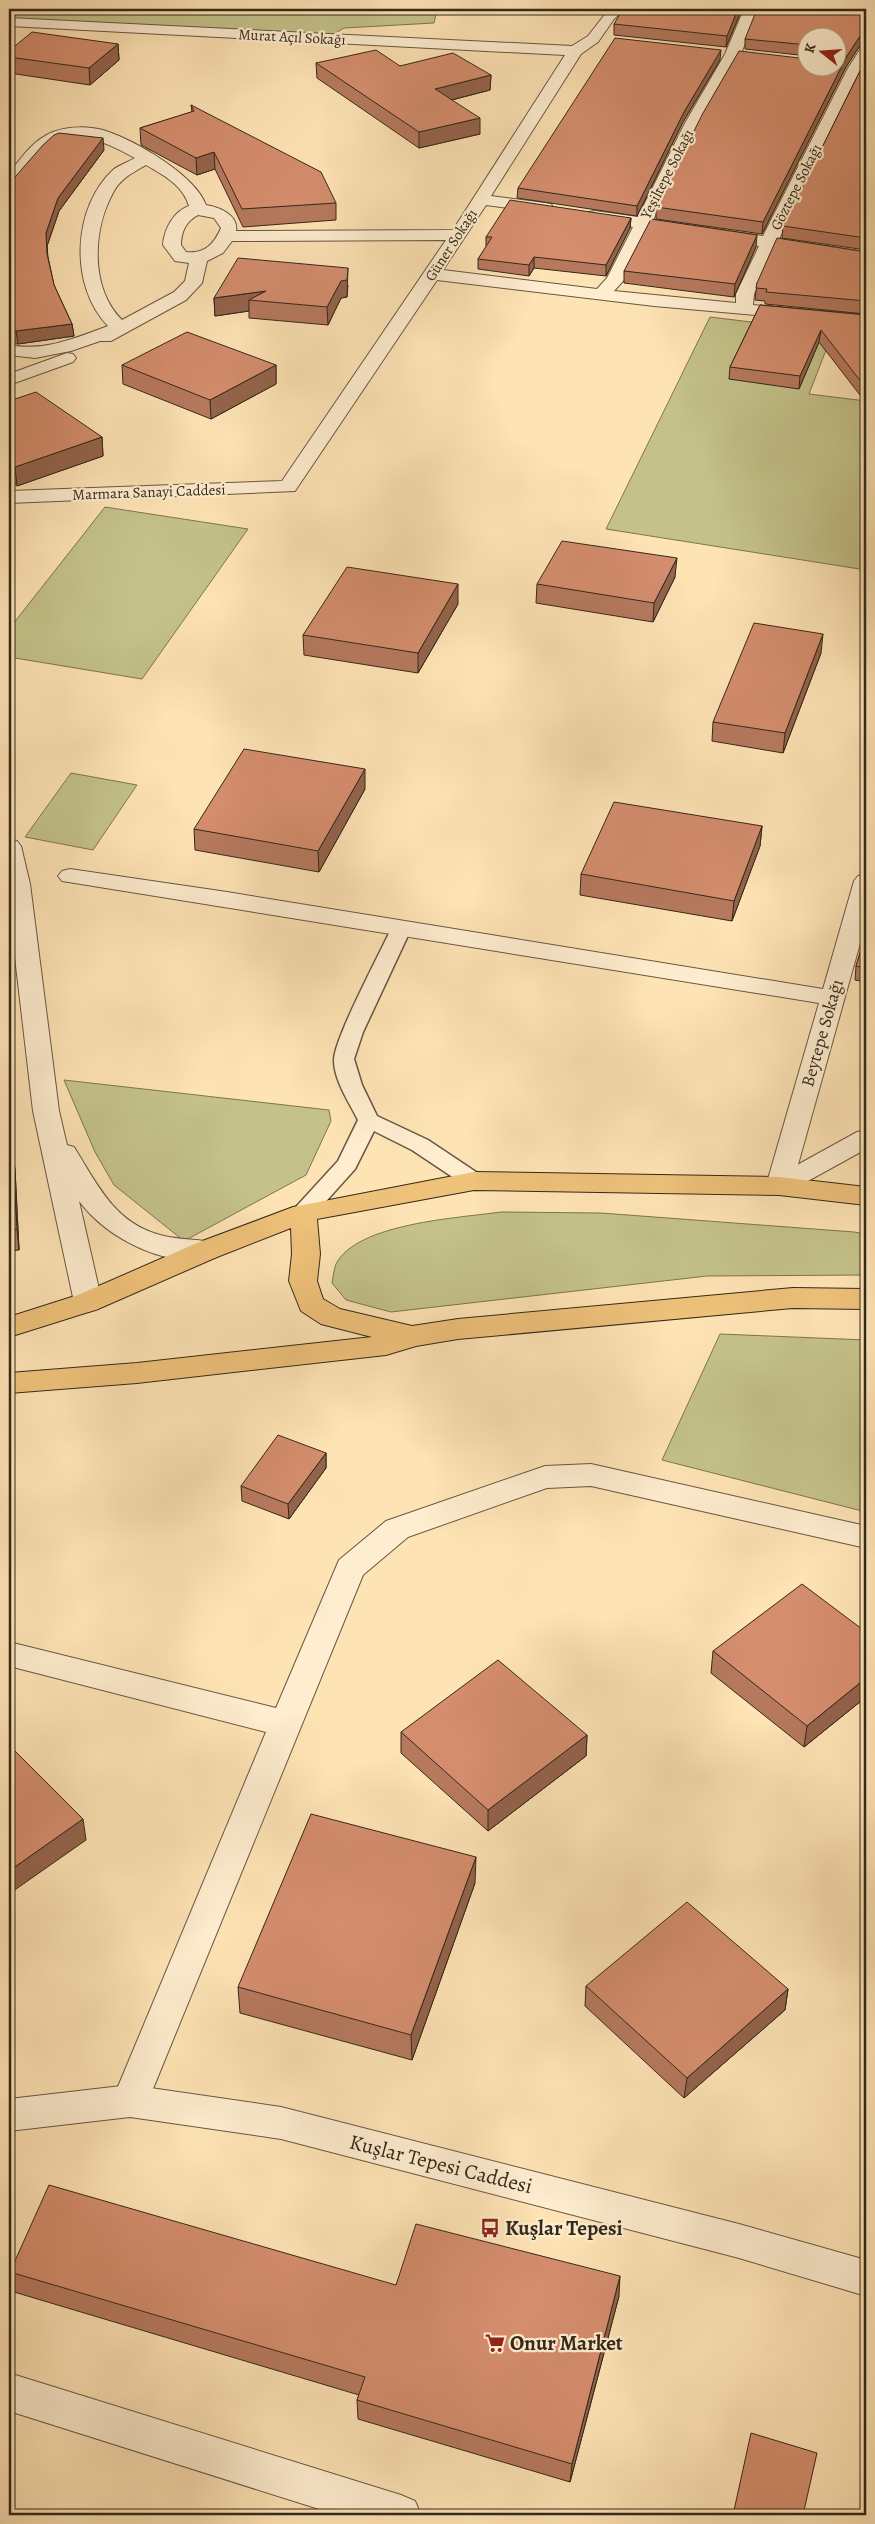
<svg xmlns="http://www.w3.org/2000/svg" width="875" height="2524" font-family="Alegreya,serif">
<style>
.green{fill:#c4c28a;stroke:#7c7552}
.lines{fill:none;stroke-linecap:round;stroke-linejoin:round}
.stream{stroke:#768177;stroke-width:7}
.service-casing{stroke:#665742;stroke-width:3}
.minor-casing{stroke:#665742;stroke-width:2}
.tertiary-casing{stroke:#665742;stroke-width:2}
.primary-casing{stroke:#33281b;stroke-width:2}
.service{fill:#feedcf;fill-rule:evenodd}
.minor{fill:#feedcf;fill-rule:evenodd}
.tertiary{fill:#feedcf;fill-rule:evenodd}
.primary{fill:#efc27a;fill-rule:evenodd}
.wall{fill:#b6795e;stroke:#33281b}
.shaded-wall{fill:#94634c;stroke:#33281b}
.building{fill:#d48d6d;stroke:#33281b}
.labels{text-anchor:middle;dominant-baseline:central;stroke-width:4.5;stroke-linejoin:round;paint-order:stroke}
.far-street-label{font-size:15px;fill:#33281b;stroke:#feedcf}
.street-label{font-size:18px;fill:#33281b;stroke:#feedcf}
.near-street-label{font-size:21px;fill:#33281b;stroke:#feedcf}
.near-poi-label{font-size:21px;font-weight:bold;fill:#33281b;stroke:#feedcf;text-anchor:start}
</style>
<rect width="100%" height="100%" fill="#fee3b5"/>
<filter id="stains"><feTurbulence type="fractalNoise" baseFrequency=".004" numOctaves="4"/><feColorMatrix values="0 0 0 0 .2 0 0 0 0 .09 0 0 0 0 .02 0 0 0 .5 -.17"/></filter>
<radialGradient id="worn" r=".72"><stop offset=".6" stop-color="#630" stop-opacity="0"/><stop offset="1" stop-color="#630" stop-opacity=".3"/></radialGradient>
<g class="green">
<polygon points="9,9 382,9 436,14 434,23 344,28 332,35 9,19"/>
<polygon points="710,317 833,332 809,394 866,401 866,570 606,529"/>
<polygon points="105,507 248,529 142,679 9,657 9,629"/>
<polygon points="71,773 137,785 93,850 25,837"/>
<polygon points="64,1080 329,1110 331,1121 306,1175 184,1241 114,1185 95,1152"/>
<path d="M501 1212 601 1213 854 1232 866 1234V1275L707 1276 391 1312 346 1300 332 1283C333 1277 334 1269 336 1264 357 1223 459 1218 501 1212Z"/>
<polygon points="720,1334 866,1340 866,1512 662,1460"/>
</g>
<g class="lines">
<polyline class="stream" points="539,9 622,11"/>
<defs>
<path id="service" d="M401 923 408 925 411 929 363 1032 354 1059 362 1085 377 1116 428 1140 482 1176 485 1181 482 1186 474 1188 466 1186 412 1150 374 1131 355 1169 311 1218 303 1220 295 1218 292 1213 295 1208 338 1161 358 1120C349 1102 334 1080 334 1060 334 1039 380 953 391 929L394 925Z"/>
<g id="minor">
<path d="M609 9H625L614 19 598 42 581 54 491 196 545 203 551 204 553 208 551 212 545 213 486 205 443 270 597 289 607 278 633 227 595 221 589 220 587 216 589 212 595 211 638 217 685 123 725 54 744 9H758L741 54 701 123 653 220 763 236 848 68 861 48 866 47V64L779 239 866 252V262L775 248 754 294 753 305 866 315V325L654 306 437 280 295 491 9 503V491L282 481 446 240 232 241 223 253 207 261 202 283 186 300 111 341H100L71 351 35 358 9 355V345C44 352 75 338 108 326 69 286 72 207 114 169 120 165 128 162 135 158 70 122 57 134 15 188L9 190V174C21 158 33 140 53 132 69 126 89 126 106 131 136 141 195 175 206 205 219 207 239 215 236 231L453 230 565 55 9 26V18L572 46 588 36ZM146 165C163 175 183 185 189 206 174 211 164 229 163 245L175 261 189 263 185 281 174 292 122 320C90 288 92 230 114 191 121 178 134 172 146 165ZM198 215 214 218 221 228C214 244 205 254 186 252L181 245C181 232 186 221 198 215ZM649 229 759 246 736 294V303L614 291 624 280Z"/>
<polygon points="67,353 73,354 76,358 73,362 9,385 9,374"/>
<path d="M9 839 17 841 21 846 30 884 59 1111 67 1145 74 1147C98 1185 115 1225 164 1236 181 1240 199 1239 217 1243L221 1250 217 1257C169 1270 108 1240 79 1201L102 1302 98 1309 88 1312 78 1309 74 1302 33 1111 9 906Z"/>
<polygon points="70,869 227,892 823,989 854,881 858,876 866,874 866,922 792,1186 788,1192 779,1195 770,1192 766,1186 819,1003 62,881 58,876 62,871"/>
<polygon points="591,1464 866,1526 866,1548 591,1486 547,1488 408,1537 363,1575 148,2101 143,2112 130,2117 117,2112 112,2101 266,1732 9,1666 9,1642 276,1708 339,1560 386,1521 545,1466"/>
<polygon points="9,2373 401,2495 415,2501 421,2515 338,2515 9,2411"/>
</g>
<g id="tertiary">
<polygon points="866,1130 866,1149 788,1192 779,1195 770,1192 766,1186 770,1180 857,1132"/>
<polygon points="130,2085 281,2107 739,2224 866,2260 866,2296 739,2258 281,2139 130,2117 9,2131 9,2099"/>
</g>
<polygon id="primary" points="474,1172 779,1177 866,1187 866,1205 779,1195 474,1190 317,1219 320,1254 317,1281 323,1299 340,1309 412,1326 458,1319 793,1288 866,1289 866,1309 793,1308 458,1339 416,1346 386,1355 137,1383 9,1393 9,1373 137,1363 372,1337 321,1324 301,1311 289,1281 292,1254 291,1228 217,1257 98,1309 9,1337 9,1317 78,1295 197,1243 293,1207"/>
</defs>
<use href="#service" class="service-casing"/>
<use href="#minor" class="minor-casing"/>
<use href="#tertiary" class="tertiary-casing"/>
<use href="#primary" class="primary-casing"/>
<use href="#service" class="service"/>
<use href="#minor" class="minor"/>
<use href="#tertiary" class="tertiary"/>
<use href="#primary" class="primary"/>
</g>
<g class="wall">
<polygon points="742,9 726,47 614,35 614,24"/>
<polygon points="866,9 866,46 859,47 846,67 762,234 656,219 656,207 838,68 808,38 808,56 745,49 745,39"/>
<polygon points="118,44 119,60 90,85 9,73 9,51"/>
<polygon points="866,59 866,250 782,238 783,226"/>
<polygon points="720,60 683,122 637,216 517,198 518,188"/>
<polygon points="316,63 400,66 491,75 490,90 452,100 480,134 419,148 317,78"/>
<polygon points="191,105 336,203 336,220 243,227 215,169 197,175 141,145 140,128 192,112"/>
<polygon points="104,150 59,211 47,246 48,257 54,285 72,324 74,336 18,344 9,343 9,180"/>
<polygon points="631,218 630,228 606,276 534,268 529,276 478,269 478,259 486,247 486,237"/>
<polygon points="756,247 734,297 624,283 624,271"/>
<polygon points="866,252 866,314 765,304 765,301 755,300 757,283"/>
<polygon points="348,285 347,297 341,298 328,325 249,318 249,311 215,316 214,298"/>
<polygon points="760,305 866,315 866,394 860,395 819,342 799,389 729,379 730,367"/>
<polygon points="122,365 276,365 276,384 211,419 123,384"/>
<polygon points="9,401 102,437 103,456 17,486 9,479"/>
<polygon points="675,577 653,622 536,603 537,584"/>
<polygon points="458,604 418,673 304,655 303,635"/>
<polygon points="821,653 783,753 712,741 713,722"/>
<polygon points="365,789 319,872 195,850 194,829"/>
<polygon points="762,826 760,846 732,921 580,895 581,874"/>
<polygon points="866,933 866,982 855,980 856,966"/>
<polygon points="9,1148 15,1169 19,1250 9,1251"/>
<polygon points="326,1453 326,1468 289,1519 242,1501 241,1486"/>
<polygon points="866,1632 866,1697 804,1747 711,1673 713,1651"/>
<polygon points="401,1732 587,1735 586,1756 488,1831 401,1753"/>
<polygon points="475,1883 412,2060 240,2013 238,1987"/>
<polygon points="586,1986 788,1989 785,2010 684,2098 585,2006"/>
<polygon points="10,2272 396,2285 619,2296 570,2482 358,2419 357,2400 359,2395 14,2292"/>
</g>
<g class="shaded-wall">
<polygon points="738,9 742,9 726,47 727,36"/>
<polygon points="866,35 866,45 859,47 846,67 762,234 763,222 847,56 860,36"/>
<polygon points="118,44 119,60 90,85 89,68"/>
<polygon points="721,50 720,60 683,122 637,216 637,206 684,112"/>
<polygon points="491,75 490,90 435,104 435,89"/>
<polygon points="480,118 480,134 419,148 419,132"/>
<polygon points="103,138 104,150 59,211 47,246 48,266 46,233 58,198"/>
<polygon points="214,152 215,169 197,175 196,158"/>
<polygon points="631,218 630,228 606,276 606,265"/>
<polygon points="757,235 756,247 734,297 735,284"/>
<polygon points="534,257 534,268 529,276 529,265"/>
<polygon points="348,268 347,297 341,298 328,325 327,307"/>
<polygon points="266,291 249,300 249,311 215,316 214,298"/>
<polygon points="72,324 74,336 18,344 16,331"/>
<polygon points="821,330 819,342 799,389 800,376"/>
<polygon points="276,365 276,384 211,419 210,400"/>
<polygon points="866,382 866,394 860,395 862,383"/>
<polygon points="102,437 103,456 17,486 15,467"/>
<polygon points="677,558 675,577 653,622 654,603"/>
<polygon points="458,584 458,604 418,673 418,653"/>
<polygon points="823,634 821,653 783,753 785,733"/>
<polygon points="365,769 365,789 319,872 318,851"/>
<polygon points="762,826 760,846 732,921 734,901"/>
<polygon points="12,1148 15,1169 19,1250 17,1229"/>
<polygon points="326,1453 326,1468 289,1519 288,1504"/>
<polygon points="866,1678 866,1697 804,1747 807,1726"/>
<polygon points="587,1735 586,1756 488,1831 488,1810"/>
<polygon points="83,1819 86,1840 9,1894 9,1871"/>
<polygon points="476,1857 475,1883 412,2060 411,2035"/>
<polygon points="788,1989 785,2010 684,2098 687,2078"/>
<polygon points="620,2276 619,2296 570,2482 572,2464"/>
</g>
<g class="building">
<polygon points="623,9 738,9 727,36 614,24"/>
<polygon points="757,9 866,9 866,35 860,36 847,56 763,222 656,207 703,113 739,51 808,59 808,68 838,68 838,38 808,38 808,45 745,39"/>
<polygon points="32,32 118,44 89,68 9,57 9,51"/>
<polygon points="615,38 721,50 684,112 637,206 518,188"/>
<polygon points="376,50 400,66 453,53 491,75 435,89 480,118 419,132 316,63"/>
<polygon points="866,59 866,238 783,226"/>
<polygon points="191,105 321,172 336,203 242,209 214,152 196,158 140,128 194,111"/>
<polygon points="59,133 103,138 58,198 46,233 47,254 54,285 72,324 16,331 9,331 9,180 15,177 43,145 54,135"/>
<polygon points="510,200 631,218 606,265 534,257 529,265 478,259 492,237 486,237"/>
<polygon points="651,219 757,235 735,284 624,271"/>
<polygon points="777,238 866,252 866,301 766,292 767,289 756,288 757,283"/>
<polygon points="238,258 348,268 347,280 341,281 327,307 249,300 266,291 214,298"/>
<polygon points="760,305 866,315 866,382 862,383 821,330 800,376 730,367"/>
<polygon points="187,332 276,365 210,400 122,365"/>
<polygon points="36,392 102,437 15,467 9,462 9,401"/>
<polygon points="562,541 677,558 654,603 537,584"/>
<polygon points="347,567 458,584 418,653 303,635"/>
<polygon points="754,623 823,634 785,733 713,722"/>
<polygon points="244,749 365,769 318,851 194,829"/>
<polygon points="614,802 762,826 734,901 581,874"/>
<polygon points="866,933 866,968 856,966"/>
<polygon points="9,1148 12,1148 17,1229 9,1230"/>
<polygon points="278,1435 326,1453 288,1504 241,1486"/>
<polygon points="802,1584 866,1632 866,1678 807,1726 713,1651"/>
<polygon points="498,1660 587,1735 488,1810 401,1732"/>
<polygon points="9,1745 83,1819 9,1871"/>
<polygon points="311,1814 476,1857 411,2035 238,1987"/>
<polygon points="687,1902 788,1989 687,2078 586,1986"/>
<polygon points="49,2185 396,2285 416,2224 620,2276 572,2464 357,2400 365,2377 10,2272"/>
<polygon points="751,2433 817,2453 803,2515 733,2515"/>
</g>
<defs>
<symbol id="bus-bare" viewBox="-9 -9 18 18"><path d="M-5-6H5V4H4V6H2V4H-2V6H-4V4H-5ZM-3.5-4V0h7V-4ZM-3.5 1.2v1.5H-2V1.2ZM2 1.2v1.5H3.5V1.2Z" fill="#8f2418" stroke="#feedcf" stroke-width="2.5" paint-order="stroke"/></symbol>
<symbol id="supermarket-bare" viewBox="-9 -9 18 18"><path d="M-6-5.5h2.5l.6 2H6L4.5 2H-2.5L-4.4-4H-6ZM-1.5 3.2a1.3 1.3 0 1 0 .1 0ZM3 3.2a1.3 1.3 0 1 0 .1 0Z" fill="#8f2418" stroke="#feedcf" stroke-width="2.5" paint-order="stroke"/></symbol>
</defs>
<g fill-rule="evenodd">
<use href="#bus-bare" x="476" y="2214" width="28" height="28"/>
<use href="#supermarket-bare" x="481" y="2329" width="28" height="28"/>
</g>
<g class="labels">
<g class="far-street-label">
<text transform="translate(292 37) rotate(3)">Murat Açıl Sokağı</text>
<text transform="translate(667 174) rotate(-63)">Yeşiltepe Sokağı</text>
<text transform="translate(796 187) rotate(-63)">Göztepe Sokağı</text>
<text transform="translate(451 245) rotate(-57)">Güner Sokağı</text>
<text transform="translate(149 492) rotate(-2)">Marmara Sanayi Caddesi</text>
</g>
<g class="street-label">
<text transform="translate(822 1033) rotate(-74)">Beytepe Sokağı</text>
</g>
<g class="near-street-label">
<text transform="translate(441 2164) rotate(14)">Kuşlar Tepesi Caddesi</text>
</g>
<g class="near-poi-label">
<text x="505" y="2228">Kuşlar Tepesi</text>
<text x="510" y="2343">Onur Market</text>
</g>
</g>
<rect width="875" height="2524" fill="none" stroke="#fee3b5" stroke-width="30"/>
<rect x="10" y="10" width="855" height="2504" fill="none" stroke="#33281b" stroke-width="2.5"/>
<rect x="15" y="15" width="845" height="2494" fill="none" stroke="#33281b"/>
<g transform="translate(822 52) rotate(287)"><circle r="24" fill="#feedcf" stroke="#ad9e87"/>
<path d="M0-4L9 19L0 12L-9 19Z" fill="#8f2418"/>
<text y="-8" font-size="14" font-weight="bold" text-anchor="middle" fill="#33281b">K</text>
</g>
<rect width="100%" height="100%" filter="url(#stains)"/>
<rect width="100%" height="100%" fill="url(#worn)"/>
</svg>
